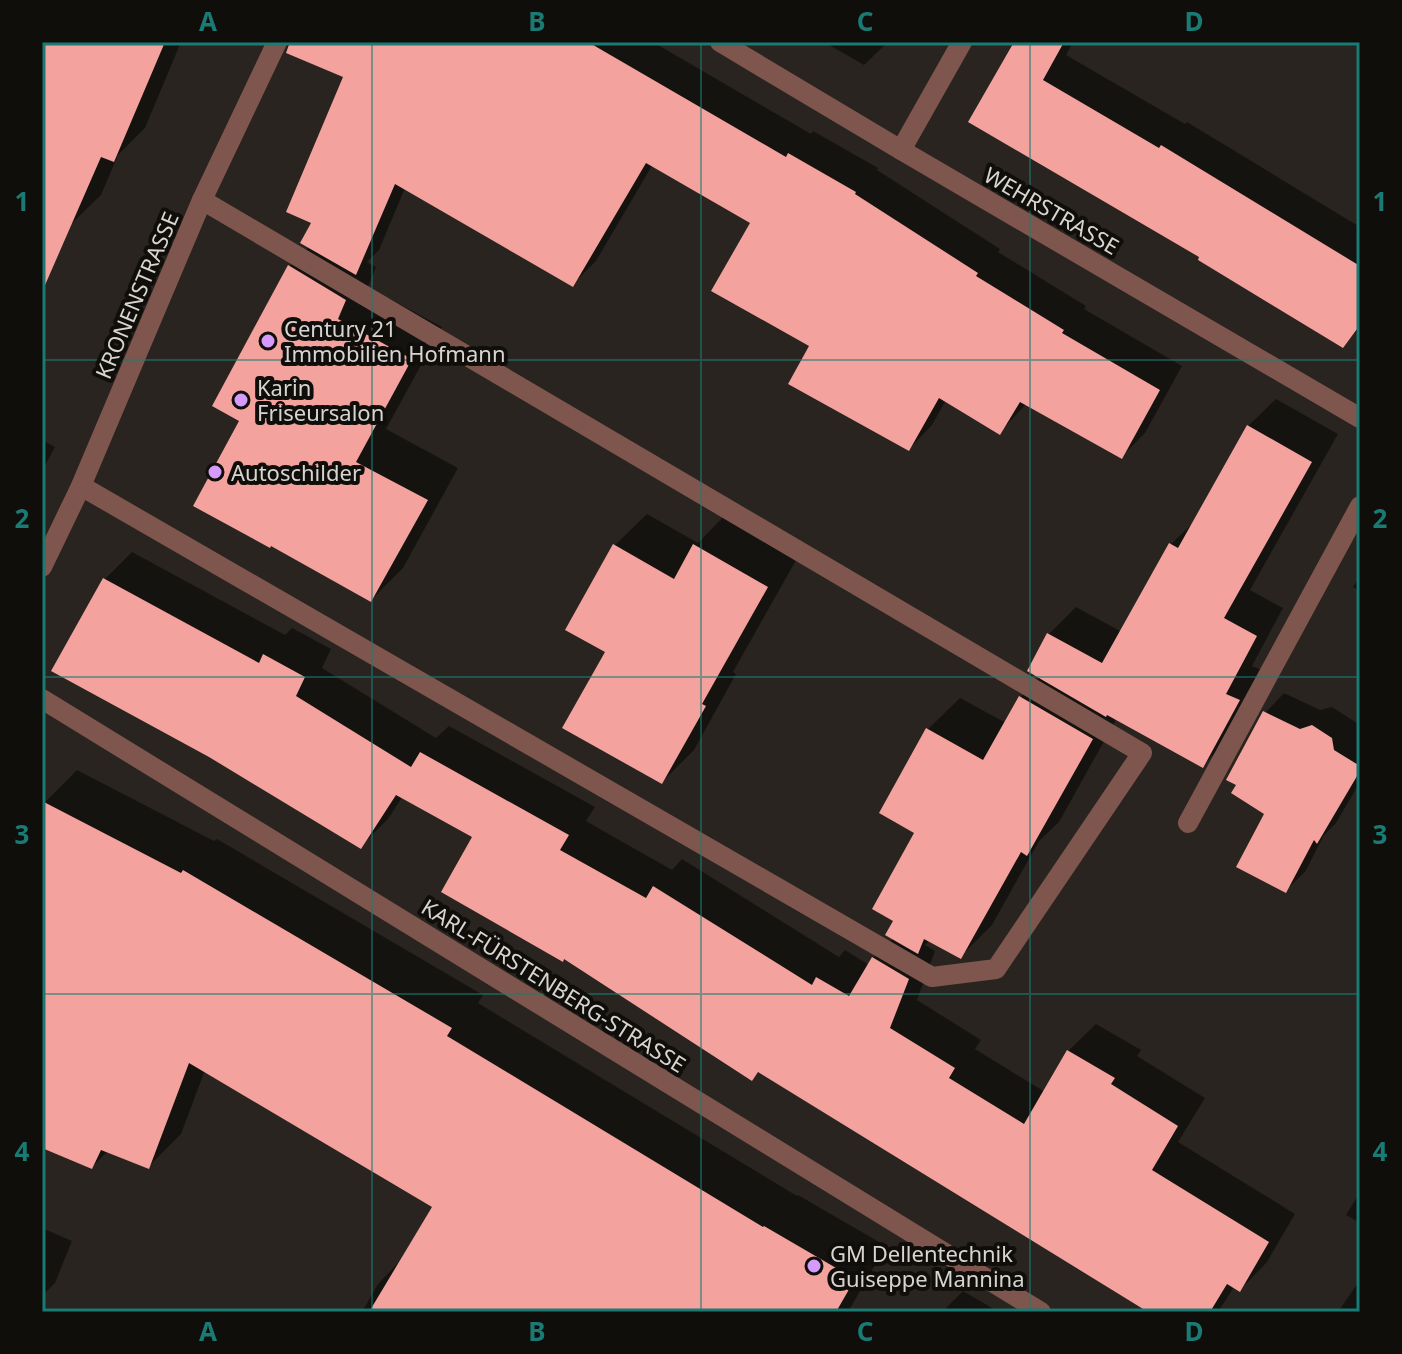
<svg xmlns="http://www.w3.org/2000/svg" width="1402" height="1354" font-family="'Noto Sans',sans-serif">
<style>
.shadow{fill:#0007}
.building{fill:#f4a29d}
.lines{fill:none;stroke-linecap:round;stroke-linejoin:round}
.minor{stroke:#7e564d;stroke-width:20}
.grid{fill:none;stroke:#197b73;stroke-width:2;stroke-opacity:0.55}
.poi-dot{fill:#d69bfa;stroke:#100e0b;stroke-width:3}
.labels{text-anchor:middle;dominant-baseline:central;stroke-width:8;stroke-linejoin:round;paint-order:stroke}
.street-label{font-size:22px;fill:#d8d5d1;stroke:#100e0b}
.poi-label{font-size:22px;fill:#d8d5d1;stroke:#100e0b;text-anchor:start}
.neatline{fill:none;stroke:#197b73;stroke-width:3}
.grid-label{font-size:26px;text-anchor:middle;font-weight:bold;fill:#197b73}
</style>
<rect width="100%" height="100%" fill="#29241f"/>
<g class="shadow">
<polygon points="42,42 181,42 145,128 118,155 101,195 69,226 42,215"/>
<polygon points="345,42 653,42 811,134 813,131 878,168 877,170 1000,249 998,252 1086,306 1084,309 1182,366 1145,433 1122,456 1027,403 1000,432 946,400 932,425 909,449 811,346 752,222 653,164 596,261 573,284 405,188 379,250 367,262 376,267 368,287 442,327 386,429 458,468 403,568 371,600 242,420 289,267 310,246 346,76"/>
<polygon points="824,42 888,42 864,65"/>
<polygon points="1016,42 1073,42 1066,55 1185,124 1187,122 1360,227 1360,328 1343,345 1202,256 971,122"/>
<polygon points="1276,399 1338,434 1250,590 1283,608 1252,666 1266,672 1230,738 1203,765 1117,718 1059,822 1039,841 992,925 960,957 930,940 925,945 935,951 917,1000 981,1040 975,1049 1045,1092 1068,1051 1096,1024 1141,1050 1137,1056 1205,1098 1178,1142 1295,1214 1267,1262 1240,1290 1234,1287 1218,1312 1152,1312 759,1071 751,1079 474,836 403,796 388,819 361,846 105,579 132,552 285,635 292,628 331,649 322,668 436,738 449,726 595,807 586,821 672,870 682,859 839,957 845,950 869,965 873,958 894,938 896,920 917,832 928,729 960,698 1006,723 1021,697 1041,676 1049,634 1076,607 1122,632 1171,544 1197,519 1248,426"/>
<polygon points="42,440 55,447 42,471"/>
<polygon points="647,514 698,543 726,514 799,555 733,672 736,674 694,750 662,782 608,651 615,545"/>
<polygon points="1360,576 1360,591 1353,587"/>
<polygon points="1284,693 1320,710 1332,707 1360,725 1360,782 1336,823 1324,835 1305,872 1285,891 1267,813 1265,713"/>
<polygon points="77,770 214,841 217,839 483,995 478,1003 797,1196 798,1195 886,1246 848,1312 362,1312 378,1284 403,1258 434,1206 205,1070 181,1134 148,1167 108,1151 92,1167 42,1146 42,808 45,802"/>
<polygon points="1360,1192 1360,1223 1346,1215"/>
<polygon points="42,1228 72,1241 55,1283 42,1296"/>
<polygon points="1360,1282 1360,1312 1338,1312 1355,1287"/>
<polygon points="963,1291 999,1312 942,1312"/>
</g>
<g class="building">
<polygon points="42,42 165,42 114,162 101,157 42,292"/>
<polygon points="290,42 588,42 786,157 788,153 856,192 855,194 978,273 976,276 1064,330 1062,333 1160,390 1122,459 1020,402 1000,435 939,398 909,451 788,384 809,346 711,291 750,223 646,163 573,287 395,184 356,275 300,243 311,223 286,212 343,77 286,53"/>
<polygon points="1014,42 1064,42 1043,80 1159,148 1161,145 1360,266 1360,325 1343,348 1198,260 1199,257 968,122"/>
<polygon points="288,265 346,300 338,319 412,359 356,462 428,500 371,602 271,546 270,548 193,506 239,421 212,406"/>
<polygon points="1247,425 1312,462 1224,618 1257,636 1226,694 1240,700 1203,768 1107,715 1106,717 1027,671 1047,633 1102,663 1169,543 1178,548"/>
<polygon points="613,544 674,579 693,544 768,587 702,704 706,706 662,784 562,728 605,652 565,630"/>
<polygon points="103,578 259,663 263,654 305,677 296,696 411,767 420,752 569,835 560,850 646,898 653,886 812,985 816,977 849,996 872,957 909,979 890,1028 955,1068 949,1078 1024,1124 1067,1050 1115,1078 1111,1084 1178,1126 1152,1170 1269,1242 1240,1292 1227,1284 1210,1312 1148,1312 758,1072 752,1081 564,959 563,962 441,892 472,837 396,795 361,849 209,757 51,671"/>
<polygon points="1019,696 1093,739 1027,856 1021,852 961,959 924,939 918,954 885,935 893,921 872,909 914,833 879,813 926,728 983,760"/>
<polygon points="1263,711 1300,729 1312,725 1332,738 1334,750 1360,766 1360,771 1317,844 1314,840 1286,893 1236,867 1264,814 1231,793 1236,785 1226,780"/>
<polygon points="42,801 181,873 183,870 452,1028 447,1036 763,1227 764,1226 855,1279 836,1312 369,1312 432,1207 189,1063 149,1169 101,1150 92,1169 42,1148"/>
</g>
<g class="lines">
<g class="minor">
<polyline points="720,42 901,150 1360,418"/>
<polyline points="901,150 962,42"/>
<polyline points="81,486 932,977 996,969 1142,753 202,200"/>
<polyline points="42,567 81,486 202,200 277,42"/>
<polyline points="42,699 1041,1312"/>
<polyline points="1188,823 1360,506"/>
</g>
</g>
<path class="grid" d="M372 42V1312M701 42V1312M1030 42V1312M42 360H1360M42 677H1360M42 994H1360"/>
<g class="poi-dot">
<circle cx="268" cy="341" r="8"/>
<circle cx="241" cy="400" r="8"/>
<circle cx="215" cy="472" r="8"/>
<circle cx="814" cy="1266" r="8"/>
</g>
<g class="labels">
<g class="street-label">
<text transform="translate(1052 210) rotate(30)">WEHRSTRASSE</text>
<text transform="translate(136 295) rotate(-67)">KRONENSTRASSE</text>
<text transform="translate(554 985) rotate(32)">KARL-FÜRSTENBERG-STRASSE</text>
</g>
<g class="poi-label">
<text x="284" y="328">Century 21<tspan x="284" dy="25">Immobilien Hofmann</tspan></text>
<text x="257" y="387">Karin<tspan x="257" dy="25">Friseursalon</tspan></text>
<text x="231" y="472">Autoschilder</text>
<text x="830" y="1253">GM Dellentechnik<tspan x="830" dy="25">Guiseppe Mannina</tspan></text>
</g>
</g>
<rect width="1402" height="1354" fill="none" stroke="#100e0b" stroke-width="88"/>
<rect x="44" y="44" width="1314" height="1266" class="neatline"/>
<g class="grid-label">
<text x="208" y="31">A</text>
<text x="537" y="31">B</text>
<text x="865" y="31">C</text>
<text x="1194" y="31">D</text>
<text x="22" y="211">1</text>
<text x="1380" y="211">1</text>
<text x="22" y="528">2</text>
<text x="1380" y="528">2</text>
<text x="22" y="844">3</text>
<text x="1380" y="844">3</text>
<text x="22" y="1161">4</text>
<text x="1380" y="1161">4</text>
<text x="208" y="1341">A</text>
<text x="537" y="1341">B</text>
<text x="865" y="1341">C</text>
<text x="1194" y="1341">D</text>
</g>
</svg>
